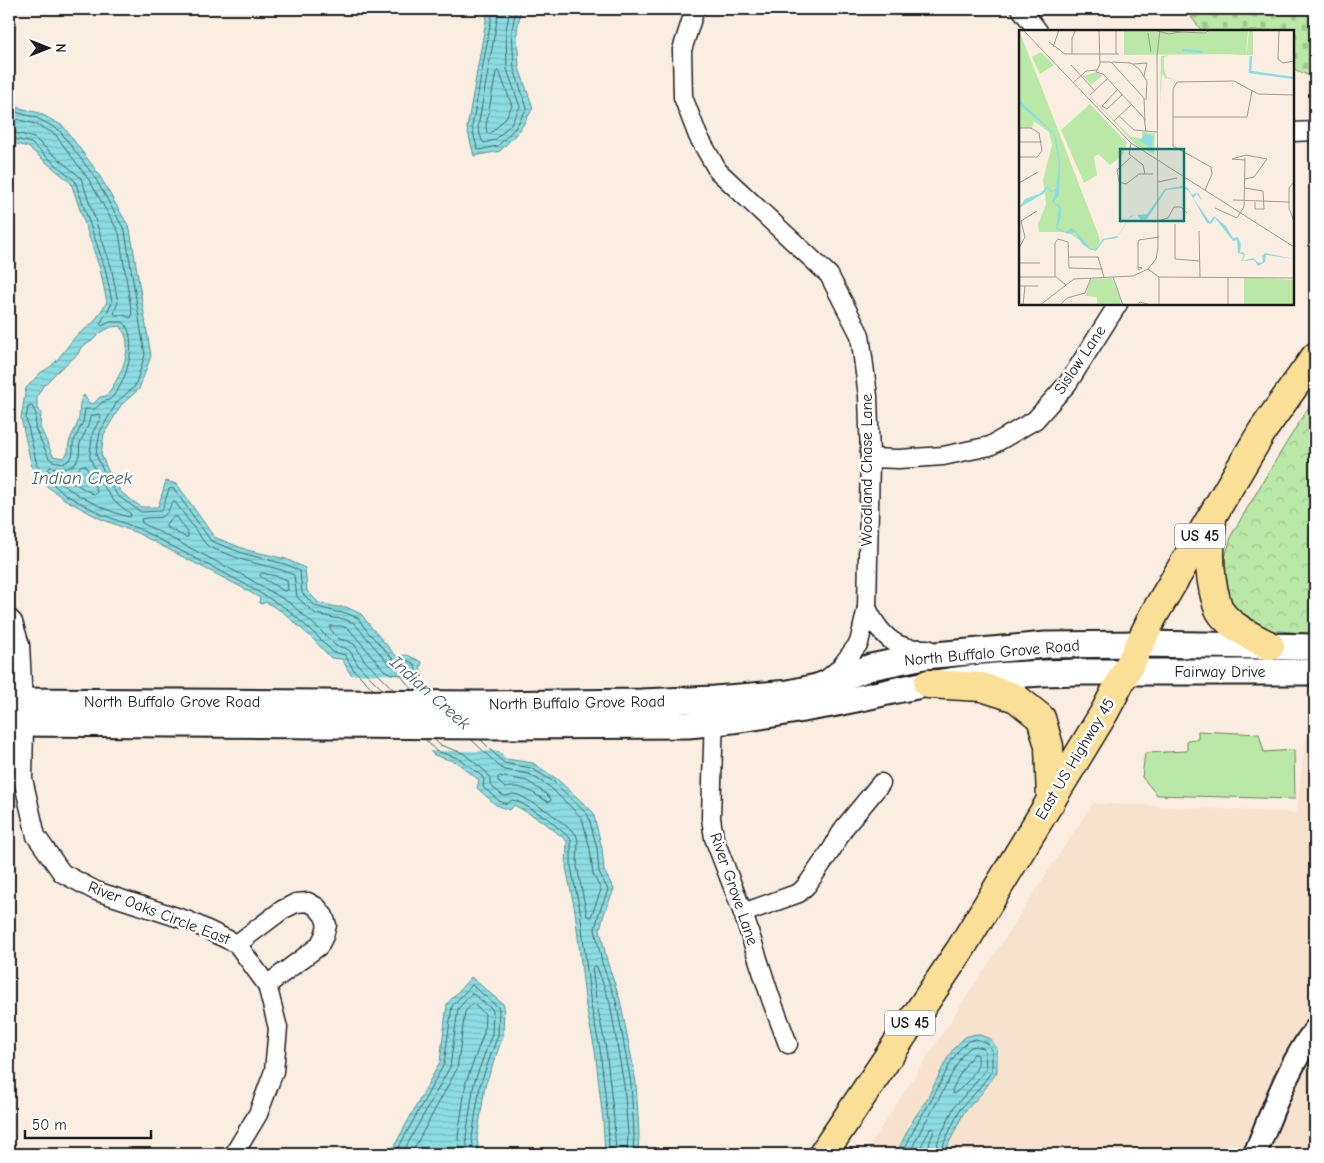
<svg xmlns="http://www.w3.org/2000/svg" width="1324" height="1163" font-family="'Comic Neue',sans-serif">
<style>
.built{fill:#f6e2cd}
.green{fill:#bae9a7;stroke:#6b8262}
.cemetery{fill:url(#cemetery-stones);stroke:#6b8262}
.park{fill:url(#park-crowns);stroke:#6b8262}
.water{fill:url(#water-rules);stroke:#5f9093;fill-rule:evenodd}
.pier{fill:#faeee2}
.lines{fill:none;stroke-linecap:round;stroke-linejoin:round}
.shore{stroke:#49696b;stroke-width:1}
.minor-casing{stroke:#1c1c1c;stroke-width:21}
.tertiary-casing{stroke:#1c1c1c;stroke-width:26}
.secondary-casing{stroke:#1c1c1c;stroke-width:29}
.primary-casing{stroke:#1c1c1c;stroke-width:31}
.minor{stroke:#fff;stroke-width:18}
.tertiary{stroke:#fff;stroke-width:22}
.secondary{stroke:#fff;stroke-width:25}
.primary{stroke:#fbdf96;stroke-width:28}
.labels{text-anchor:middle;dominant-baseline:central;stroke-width:5;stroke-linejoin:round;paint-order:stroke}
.shield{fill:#fff;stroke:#606060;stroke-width:1}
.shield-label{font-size:15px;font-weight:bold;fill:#1c1c1c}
.street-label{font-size:16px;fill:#1c1c1c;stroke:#fff}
.water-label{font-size:18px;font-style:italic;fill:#436061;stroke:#fff}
.inset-river{fill:none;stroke:#8cdde2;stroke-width:2.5}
.inset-road{fill:none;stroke:#a19a93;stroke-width:1}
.view{fill:#0f766e;fill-opacity:0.15;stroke:#0f766e;stroke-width:2.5}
.inset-edge{fill:none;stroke:#1c1c1c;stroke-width:2.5}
</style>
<defs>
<pattern id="cemetery-stones" width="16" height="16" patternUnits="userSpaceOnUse" patternTransform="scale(1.25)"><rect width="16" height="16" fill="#bae9a7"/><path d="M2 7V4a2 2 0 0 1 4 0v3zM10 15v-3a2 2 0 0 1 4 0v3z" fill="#9fc78f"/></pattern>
<pattern id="park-crowns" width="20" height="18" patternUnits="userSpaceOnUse" patternTransform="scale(1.25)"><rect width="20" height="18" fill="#bae9a7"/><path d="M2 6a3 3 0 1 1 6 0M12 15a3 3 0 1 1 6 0" fill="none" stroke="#9fc78f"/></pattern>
<pattern id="water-rules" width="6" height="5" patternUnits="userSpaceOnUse" patternTransform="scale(1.25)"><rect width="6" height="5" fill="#8cdde2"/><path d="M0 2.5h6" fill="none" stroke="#78bdc1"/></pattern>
</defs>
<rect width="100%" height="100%" fill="#faeee2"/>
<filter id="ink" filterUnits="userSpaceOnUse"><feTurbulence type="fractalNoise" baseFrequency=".02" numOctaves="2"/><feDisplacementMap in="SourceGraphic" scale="10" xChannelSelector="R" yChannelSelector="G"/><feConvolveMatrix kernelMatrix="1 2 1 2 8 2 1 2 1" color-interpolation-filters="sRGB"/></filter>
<g filter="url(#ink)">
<polygon class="built" points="1313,690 1315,690 1315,1154 864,1154 1093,803 1296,813"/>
<polygon class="green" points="1198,731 1259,734 1264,752 1294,750 1295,799 1157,795 1142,777 1145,753 1187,751 1187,740 1198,739"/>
<polygon class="cemetery" points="1185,9 1315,9 1315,78 1293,69 1293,31 1202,31"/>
<polygon class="park" points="1315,397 1315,634 1268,630 1239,612 1226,591 1223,564 1232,534 1274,463"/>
<g class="water">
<polygon points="488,9 521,9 517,31 519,68 533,108 520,130 500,151 474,156 467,128"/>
<path d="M9 105 39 113 63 126 98 173 130 229 151 356 139 389 121 405 104 434 101 454 111 478 122 493 141 507H158L166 481 177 484 214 537 247 550 286 559 305 568 307 591 319 603 337 607H346L361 614 371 627 396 656 407 655 422 662 420 670 506 759 533 763 557 779 593 812 602 848 604 871 614 889 604 914 600 929 607 961 620 1000 632 1060 636 1083 639 1134 638 1154H605L603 1121 595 1050 586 1007 575 911 566 867 567 841 544 822 514 805 510 810 496 805 477 788 479 780 456 762 434 755 349 672 342 659 331 658 312 638 284 613 266 602 261 604 259 603 260 598 241 587 137 533 99 518 64 499 44 484 32 468 21 418 26 388 40 373 50 367 58 359 75 337 94 322 107 302 100 269 71 183 28 147 9 142ZM121 326C122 330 125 334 126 337 131 356 117 382 106 396L100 397 93 404 89 403 84 395C78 402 80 409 79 418 76 432 68 436 68 452L64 458 53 456 40 427 41 413 37 406V396L43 386 59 370 78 354 81 347 92 341 100 333 111 327Z"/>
<polygon points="471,977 504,1005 503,1036 485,1086 477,1139 479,1154 390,1154 440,1062 447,1004"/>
<polygon points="976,1034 991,1039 997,1049 997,1072 981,1094 964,1112 948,1145 946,1154 896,1154 913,1120 927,1099 947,1059 954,1048 965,1037"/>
</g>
<polygon class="pier" points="428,674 503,751 426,751 349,675"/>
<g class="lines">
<g class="shore">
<polyline points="493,9 472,127 477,148 479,150 498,146 516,127 527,108 514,69 512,30 516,9"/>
<polyline points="499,9 478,127 482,141 484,143 495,140 511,124 520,107 507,69 506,30 510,9"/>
<polygon points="498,71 500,73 512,106 505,119 491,133 489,134 487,133 486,126 496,73"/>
<polyline points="9,110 37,118 59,130 94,176 125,231 145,355 135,386 117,402 100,432 96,454 107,480 118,496 141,512 161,511 163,507 169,489 171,488 174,489 211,541 245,554 285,564 300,571 302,593 315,606 336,612 346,613 358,618 367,631 393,659 397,661 406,660 415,664 416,673 432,690"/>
<polyline points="9,117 35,124 55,134 89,180 119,233 132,315 131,318 123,315 116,315 114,313 118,302 111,266 81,178 34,138 9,131"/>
<path d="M9 137 31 143 75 181 105 268 112 301 111 305 100 324 102 326 110 322H123C140 338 126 387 109 400 107 401 104 401 102 402 100 404 99 406 96 408 93 410 89 409 85 409L83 422 73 443V452L72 456 68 461 64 463 52 461 49 458 35 428 36 414 32 406 28 407 26 418 37 465 48 480 66 495 101 514 139 529 243 583 287 609 315 634 333 652 345 655 353 669 374 690"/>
<path d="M99 414 101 417 93 432 90 452V458L102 484 114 501 130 513 131 516 129 517C107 512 61 489 48 470L50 467C62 469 75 471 79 455 80 451 79 447 80 443 84 434 89 426 90 417Z"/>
<polygon points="82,465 86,466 97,491 96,494 93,494 74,483 68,479 69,476 76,472"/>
<polygon points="174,517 177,517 188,533 188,537 185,537 166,527 166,524"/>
<polygon points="262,573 280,577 287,580 288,590 284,591 261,577 260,575"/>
<path d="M383 690 358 665 350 651 345 648 336 646 319 629 290 603 246 577 142 523 141 519C159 515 164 524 172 502H175L205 543 209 547 243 560 282 570 294 575 297 597 312 611 316 614 334 618 344 619 354 623 389 664 394 667 405 666 408 668 411 677 424 690"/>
<polyline points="394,690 364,660 355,645 348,641 339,639 330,629 330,626 342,626 349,629 384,670 391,674 401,675 405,681 413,690"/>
<polyline points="425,739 436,751 458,758 482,776 484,780 483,787 499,801 507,804 512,800 517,801 547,818 571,839 571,867 580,910 591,1006 600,1049 608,1120 609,1154"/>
<polyline points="434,739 440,745 463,753 485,771 490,777 490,785 502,795 506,796 513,794 519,795 549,812 576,834 578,841 577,866 587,916 588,917 591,917 601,890 593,874 590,849 582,818 550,787 529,774 505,770 500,767 472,740"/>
<polyline points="481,740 504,763 531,768 554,782 588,815 597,848 599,872 608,890 599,913 595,929 602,963 616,1001 627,1061 631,1084 634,1134 633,1154"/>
<path d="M500 776 527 781 545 793 551 799V801L548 802C532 793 524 784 505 788L498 781V778Z"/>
<path d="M974 1054H976L978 1055C978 1059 979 1064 977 1067 974 1075 960 1091 953 1094L952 1090C958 1078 964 1064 974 1054Z"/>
<polyline points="395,1154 444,1064 452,1006 472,985 499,1008 498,1035 480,1085 472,1138 474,1154"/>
<polyline points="402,1154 450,1067 458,1009 472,993 492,1009 493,1011 492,1034 474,1083 466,1137 468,1154"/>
<polyline points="411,1154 457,1069 465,1012 471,1005 473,1004 485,1014 484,1033 466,1082 458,1137 460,1154"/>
<polyline points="616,1154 614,1120 606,1049 597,1005 592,968 595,966 597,967 610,1003 624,1085 628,1134 627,1154"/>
<polyline points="902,1154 917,1123 931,1101 951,1062 958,1051 968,1041 976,1039 987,1043 992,1050 992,1071 977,1091 960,1109 944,1143 942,1154"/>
<polyline points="909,1154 923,1126 936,1104 962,1055 971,1047 976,1046 983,1048 985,1052 986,1069 972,1087 954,1107 938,1141 936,1154"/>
<polyline points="917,1154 930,1129 932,1128 934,1131 930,1141 928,1154"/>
</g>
<defs>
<g id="minor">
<polyline points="695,9 682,50 683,97 698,136 718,171 829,275 860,335 868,396 870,458 867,608"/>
<polyline points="1021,9 1038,31"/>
<polyline points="1293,132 1315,131"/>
<polyline points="870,458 899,459 943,456 990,446 1035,420 1068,383 1118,304"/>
<polyline points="9,618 13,622 20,645 24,723 23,779 36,836 62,873 96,891 189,921 237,944 267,985 278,1028 274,1071 258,1114 234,1154"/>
<path d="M827 679 840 668 859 643 867 608C875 625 886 642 905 647 911 649 921 649 928 649"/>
<polyline points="714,712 711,818 714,838 743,913 771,999 788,1044"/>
<polyline points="743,913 799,893 807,885 832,849 844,828 881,783"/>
<polyline points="237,944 282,910 296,903 308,902 317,907 324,916 327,925 324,936 319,946 267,985"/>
</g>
<path id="tertiary" d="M1255 1154C1272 1113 1288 1065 1315 1030"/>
<g id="secondary">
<polyline points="9,701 485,704 641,702 715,699 789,693 817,687 871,667 924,656 1046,645 1140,644 1315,647"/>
<path d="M9 723 486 726 688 725C732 721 776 714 820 706 856 700 892 690 928 684 978 676 1029 673 1079 672H1315"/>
</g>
<g id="primary">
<path d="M1212 519C1209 546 1208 573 1216 600 1217 605 1219 610 1222 614 1233 628 1255 638 1270 646"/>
<polyline points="928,684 982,687 1016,698 1041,718 1049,746 1051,801"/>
<polyline points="823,1154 960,950 1104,713 1134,656 1153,616 1263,430 1315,357"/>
</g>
</defs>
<use href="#minor" class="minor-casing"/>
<use href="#tertiary" class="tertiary-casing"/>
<use href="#secondary" class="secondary-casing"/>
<use href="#primary" class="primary-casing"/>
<use href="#minor" class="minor"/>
<use href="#tertiary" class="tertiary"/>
<use href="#secondary" class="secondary"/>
<use href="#primary" class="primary"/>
</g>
</g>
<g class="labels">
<g class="shield">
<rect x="1175" y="523.5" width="50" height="25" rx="4"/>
<rect x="885" y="1010.5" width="50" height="25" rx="4"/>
</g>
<g class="shield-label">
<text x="1200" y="536">US 45</text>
<text x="910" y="1023">US 45</text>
</g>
<g class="street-label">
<text transform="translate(1080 360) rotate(-56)">Sislow Lane</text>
<text transform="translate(867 470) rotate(-90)">Woodland Chase Lane</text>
<text transform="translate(992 653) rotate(-5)">North Buffalo Grove Road</text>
<text x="1220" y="672">Fairway Drive</text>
<text x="172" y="702">North Buffalo Grove Road</text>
<text transform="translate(577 703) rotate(-1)">North Buffalo Grove Road</text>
<text transform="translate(1075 759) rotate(-59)">East US Highway 45</text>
<text transform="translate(734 889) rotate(71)">River Grove Lane</text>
<text transform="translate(159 913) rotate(21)">River Oaks Circle East</text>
</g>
<g class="water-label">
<text x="82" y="478">Indian Creek</text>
<text transform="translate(430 693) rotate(42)">Indian Creek</text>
</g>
</g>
<g transform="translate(1019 30)">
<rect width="275" height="275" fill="#faeee2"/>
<path d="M0 0 31 79 28 80 0 82Z" fill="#bae9a7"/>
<path d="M22 22 35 35 21 44 13 27ZM150 25 145 27V40L148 47 157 50 146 48 143 43 141 75 142 26ZM31 79 79 204 81 212 76 221 49 202H20L19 194 27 174 24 150 33 115 30 102 9 87V81Z" fill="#bae9a7"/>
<path d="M230 0 234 1V25H208L223 24 228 21Z" fill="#bae9a7"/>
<path d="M71 74 108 113 103 126 91 135 79 124 75 127 78 145 65 153 42 100Z" fill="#bae9a7"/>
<path d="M105 0 188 3 192 0H229L227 24 105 25ZM77 42 84 45 72 55 64 46ZM57 52 112 107 123 108V102L136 103 135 124 117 115ZM9 81 15 92 13 98H0V82ZM225 247 275 250V275H225ZM93 248 104 275H78V267L66 266 72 249Z" fill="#bae9a7"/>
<path d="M0 70 34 102 37 107 41 134 40 165 35 172 41 176 42 178V188L38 198 47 202 52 198 56 200 71 218 76 220 84 209 99 206 111 186 128 184 146 159 163 156 169 158 173 165 177 163 180 164 183 171 178 164 174 168 191 192 195 186 207 196 214 208 219 207 222 214 221 223 224 222 226 225 223 231 234 228 240 233 244 232 243 226 246 223 275 229 247 225 246 232 239 236 235 230 222 231 225 225 219 223 218 210 214 211 196 188 192 194 188 193 170 161 164 158 147 160 128 189 122 190 118 185 111 187 98 208 85 210 77 221 72 220 63 214 56 202 49 204 37 199 40 177 33 172 37 161 31 162 29 158 24 164 0 178 6 169 22 163 28 156 33 161 37 159 40 135 35 104 2 76ZM126 104 134 106 133 118 119 110 123 109Z" fill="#8cdde2"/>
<path class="inset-river" d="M163 20 184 22M232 26 231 42 275 48"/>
<path class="inset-road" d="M4 0 112 113 275 217M80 0 81 34 77 42 84 44 125 88 127 102M135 0 150 4 162 2 141 0M260 0 259 29 264 33 275 31M162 2 186 3 191 0M129 3 132 22M30 12 46 24H100M34 17 40 0M53 24V8L57 0M97 24V0M81 32H92L125 68 126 91M93 32 112 33 120 39 128 51 127 70M114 34 128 33 125 46M52 35 76 61M54 53 67 41 78 40M98 60 83 76 88 79 103 65M71 65 88 49M100 86 115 100 138 102M154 87H228L233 61M95 91 112 75M0 98H12L20 103 23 121 18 127H0M0 112H23M112 113 110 124 124 135 126 144M112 127 98 140 100 152 107 154 120 144H134M226 130 213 129 227 125 248 129 235 147 226 149M139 152 158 148M275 152 270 158V178L275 192M0 153 19 142M226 158 244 161 245 179H236V172M186 160 193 144 192 137 154 116V59L158 52 215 51 239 64 275 65M214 170 270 172M196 178 218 188M218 188 225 177 226 128M134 192 149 188 155 177H162L168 183M156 194V229L181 231M180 201 181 247M0 218 6 207 2 191 18 181M49 227H79L85 247M0 233H21M119 237 123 238 119 240V212L120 210 140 207M129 239 140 247 275 248M0 247H37L47 255M36 247V213L39 209 49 212 50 238 84 239M94 247 104 275M0 256H19M4 275 6 256M21 275 55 249 114 246 129 239 137 229 139 217 138 26 141 0M41 275 48 268 66 263 72 248M118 275 121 272 132 275M140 275V247M209 275V247"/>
<path class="view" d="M101 119H165V191H101Z"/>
<rect width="275" height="275" class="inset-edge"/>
</g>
<rect width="1324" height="1163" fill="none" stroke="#fff" stroke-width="30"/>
<rect x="15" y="15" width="1294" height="1133" fill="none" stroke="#1c1c1c" stroke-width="2" filter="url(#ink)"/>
<g transform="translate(48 48) rotate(90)" stroke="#ffffff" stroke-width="4" paint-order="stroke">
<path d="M0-4L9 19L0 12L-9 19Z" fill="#1c1c1c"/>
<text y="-8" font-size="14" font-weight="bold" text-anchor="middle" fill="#1c1c1c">N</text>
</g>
<path d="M25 1130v8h126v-8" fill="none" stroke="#1c1c1c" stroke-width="2.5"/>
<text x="32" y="1130" font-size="15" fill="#1c1c1c" stroke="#ffffff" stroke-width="4" paint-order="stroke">50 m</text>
</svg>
